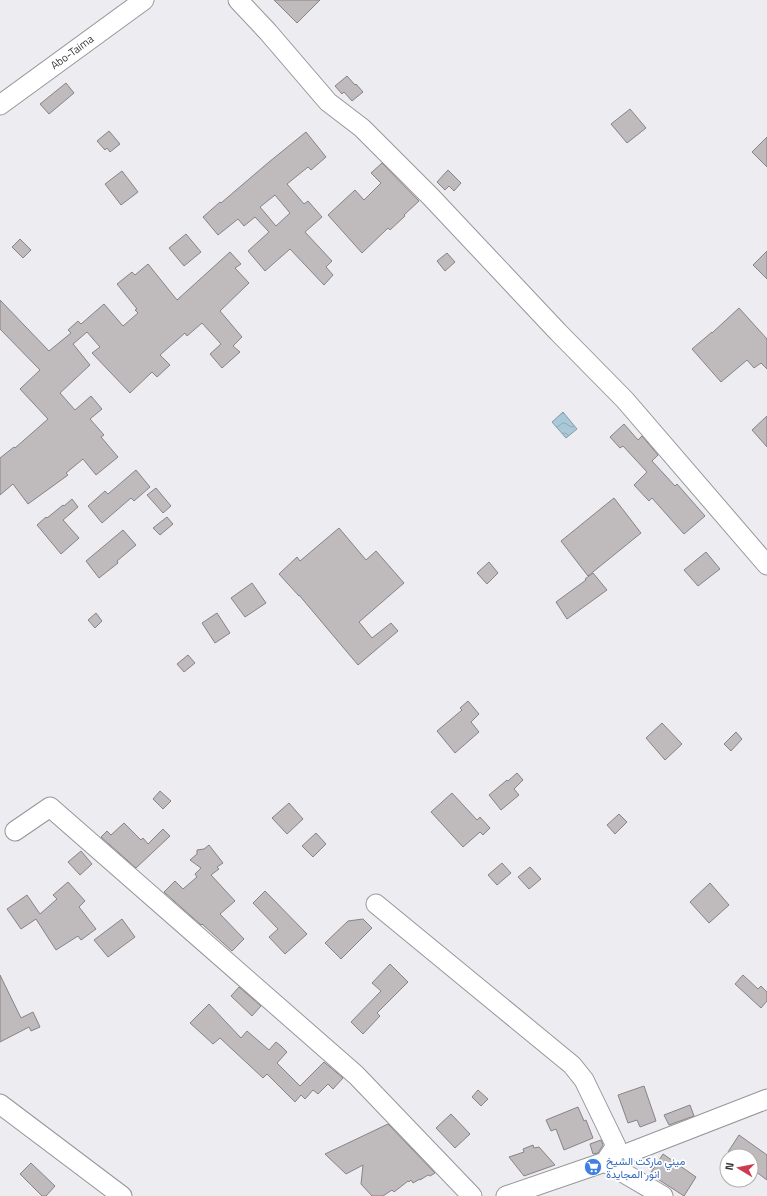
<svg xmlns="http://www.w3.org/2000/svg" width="767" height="1196" font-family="'Titillium Web',Vazirmatn,sans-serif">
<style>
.water{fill:url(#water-waves);stroke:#879ca8}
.building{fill:#bfbabc;stroke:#888386;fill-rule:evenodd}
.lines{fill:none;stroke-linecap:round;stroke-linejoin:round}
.minor-casing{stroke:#97969b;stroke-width:21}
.minor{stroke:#fff;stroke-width:19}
.labels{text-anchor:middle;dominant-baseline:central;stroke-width:3.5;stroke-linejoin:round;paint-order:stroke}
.street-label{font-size:11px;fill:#373739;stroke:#fff}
.shop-label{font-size:11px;fill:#366cbe;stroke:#fff;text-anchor:start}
</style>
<defs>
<pattern id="water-waves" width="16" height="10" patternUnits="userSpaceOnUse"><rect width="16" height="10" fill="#a9c8d8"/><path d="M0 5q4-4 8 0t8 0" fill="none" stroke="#92acba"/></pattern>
</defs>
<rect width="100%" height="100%" fill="#ececf1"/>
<polygon class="water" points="563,412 577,429 566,438 552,422"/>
<g class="building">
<polygon points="274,0 320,0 297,23"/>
<polygon points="347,76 355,85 356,84 363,92 352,101 344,92 342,94 335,86"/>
<polygon points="66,83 74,93 49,114 40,104"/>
<polygon points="630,109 646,128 627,143 611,124"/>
<polygon points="109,131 120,144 110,152 107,148 105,150 97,141"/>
<path d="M306 132 326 157 311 170 308 167 287 184 304 204 308 201 322 217 305 232 332 261 326 267 333 275 324 285 290 249 265 271 248 251 269 232 255 217 244 226 238 219 218 235 203 217 220 202 221 203 269 162ZM275 195 290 213 276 226 260 207Z"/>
<polygon points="767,137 767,167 752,152"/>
<polygon points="382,163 419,201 404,215 405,216 390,230 388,228 362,253 328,215 355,190 364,200 381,183 371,173"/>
<polygon points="448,170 461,183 454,191 449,186 445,190 437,182"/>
<polygon points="122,171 138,192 121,205 105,184"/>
<polygon points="186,234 201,252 184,266 169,248"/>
<polygon points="20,239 31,250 23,258 12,247"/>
<polygon points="767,251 767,279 753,265"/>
<polygon points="230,252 241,264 235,268 249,283 220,311 242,337 233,346 240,352 222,368 210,354 221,344 202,323 187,336 185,333 160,355 170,365 157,377 152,372 130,393 92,353 100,347 87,332 73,344 90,365 60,393 75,410 91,396 102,409 90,419 104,435 101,437 118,457 96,475 83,459 66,473 68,475 28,504 13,484 0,495 0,458 14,447 15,448 48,419 20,389 40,370 0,329 0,300 49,351 71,333 68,330 78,321 81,324 104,304 123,326 138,313 135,310 137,309 117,284 132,272 135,275 148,264 177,300"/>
<polygon points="447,253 455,262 445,271 437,261"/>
<polygon points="739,308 767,339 767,369 761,363 754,368 747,360 721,382 692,349 712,332 712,333"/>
<polygon points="767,416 767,447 752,430"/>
<polygon points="624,424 638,440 642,436 658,455 652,461 675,486 677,484 705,516 684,534 652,498 649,501 634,485 647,472 623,446 620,448 610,437"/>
<polygon points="136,470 150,487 134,501 131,498 102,523 88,506 105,491 108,494"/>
<polygon points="156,488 171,506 163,513 147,495"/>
<polygon points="614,498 641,533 588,576 561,541"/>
<polygon points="72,499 78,507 63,520 79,538 61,554 37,525 46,517 47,518 63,505 64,506"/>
<polygon points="167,517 173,524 160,535 153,528"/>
<polygon points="339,528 366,560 376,551 404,583 359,622 372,638 391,623 398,631 358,665 299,595 299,596 279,574 297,557 300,561"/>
<polygon points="123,530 136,545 117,561 118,563 99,578 86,561"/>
<polygon points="706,552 720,569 698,586 684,570"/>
<polygon points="489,562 498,573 487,584 477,573"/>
<polygon points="593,573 607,590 567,619 556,602 586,580 585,579"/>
<polygon points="252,583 266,603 245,617 231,598"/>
<polygon points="96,613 102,621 95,628 88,620"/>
<polygon points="217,613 230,633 215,643 202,623"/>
<polygon points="188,655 195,663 184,672 177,664"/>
<polygon points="468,701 479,714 471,722 479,732 455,753 437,731 462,710 460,708"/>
<polygon points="662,723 682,744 665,760 646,738"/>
<polygon points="736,732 742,739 731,751 724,744"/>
<polygon points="517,773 523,780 514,789 519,795 501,810 489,795 507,780 508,781"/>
<polygon points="160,791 171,801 163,809 153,799"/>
<polygon points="452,793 477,820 480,817 490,828 483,835 480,832 463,847 431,812"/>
<polygon points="289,803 303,819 287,834 272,818"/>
<polygon points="619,814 627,822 615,834 607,825"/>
<polygon points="124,823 141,840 143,838 148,844 163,829 170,836 136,868 101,837 107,831 111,835"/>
<polygon points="316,833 326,844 313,857 302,846"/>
<polygon points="209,845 223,863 217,867 219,869 211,875 235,901 220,914 244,939 232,951 202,924 201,925 164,892 175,881 183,889 197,877 195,874 201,868 190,860 197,854 197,850 204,849"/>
<polygon points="81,851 92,864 80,875 68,862"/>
<polygon points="502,863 511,873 497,885 488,875"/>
<polygon points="530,867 541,879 529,889 518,877"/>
<polygon points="68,882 85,901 79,907 96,929 81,940 78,936 56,950 36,919 21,929 7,909 27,895 40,914 57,899 53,895"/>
<polygon points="710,883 729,905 709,923 690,902"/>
<polygon points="265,891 307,934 285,954 269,937 278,929 253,903"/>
<polygon points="122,919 135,937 108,957 94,940"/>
<polygon points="363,919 372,928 341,959 325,943 348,921"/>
<polygon points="390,964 408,982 377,1013 380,1016 363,1034 351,1022 381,991 372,983"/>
<polygon points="0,975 21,1018 33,1012 40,1027 31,1031 29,1027 0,1042"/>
<polygon points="743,975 758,989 761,986 767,992 767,1001 761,1008 735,984"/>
<polygon points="239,987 261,1006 252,1016 231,996"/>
<polygon points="209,1004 241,1038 247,1031 269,1050 276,1042 281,1046 287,1052 277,1063 300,1086 324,1062 343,1078 333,1089 328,1084 318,1094 313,1090 305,1099 301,1095 295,1102 267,1074 263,1078 220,1038 213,1044 190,1023"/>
<polygon points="644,1086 656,1121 640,1127 637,1120 628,1123 618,1095"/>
<polygon points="478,1090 488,1099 481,1106 472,1097"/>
<polygon points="690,1105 694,1116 669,1125 664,1115"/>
<polygon points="578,1107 584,1121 586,1120 593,1138 564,1150 556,1129 551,1131 546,1120"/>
<polygon points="451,1114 470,1134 455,1148 436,1128"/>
<polygon points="388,1124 435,1173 430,1176 428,1175 420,1180 420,1179 413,1183 411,1180 409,1182 408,1181 394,1192 392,1190 383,1196 372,1196 361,1184 363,1165 346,1174 325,1154"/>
<polygon points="739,1135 767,1155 767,1180 751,1168 751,1156 734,1156 728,1152"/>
<polygon points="601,1140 603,1145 598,1153 593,1154 590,1144"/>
<polygon points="533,1145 534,1148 539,1147 555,1165 524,1176 509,1157 524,1152 523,1149"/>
<polygon points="663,1154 696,1177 684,1196 650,1174"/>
<polygon points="31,1163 55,1186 46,1196 42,1196 20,1174"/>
</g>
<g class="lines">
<defs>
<g id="minor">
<polyline points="238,0 268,32 328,102 362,128 431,197 558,332 625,400 767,565"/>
<polyline points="0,105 144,0"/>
<polyline points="15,831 50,807 356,1075 472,1196"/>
<polyline points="376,904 572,1065 584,1080 616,1146 605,1162 663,1196"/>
<polyline points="0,1104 122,1196"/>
<polyline points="506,1196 605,1162 767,1099"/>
</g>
</defs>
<use href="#minor" class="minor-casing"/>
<use href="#minor" class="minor"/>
</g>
<defs>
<symbol id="supermarket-disc" viewBox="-11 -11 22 22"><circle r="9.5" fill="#3f7fe0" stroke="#fff"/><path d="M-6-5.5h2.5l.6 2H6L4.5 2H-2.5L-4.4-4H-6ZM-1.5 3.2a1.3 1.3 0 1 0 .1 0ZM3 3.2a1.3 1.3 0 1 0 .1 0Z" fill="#fff"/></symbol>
</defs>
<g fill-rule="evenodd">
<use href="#supermarket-disc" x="583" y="1157" width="20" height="20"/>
</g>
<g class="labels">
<g class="street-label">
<text transform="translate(72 52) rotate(-36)">Abo-Taima</text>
</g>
<g class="shop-label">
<text x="606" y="1161">ميني ماركت الشيخ<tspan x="606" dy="13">انور المجايدة</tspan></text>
</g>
</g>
<g transform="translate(739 1168) rotate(280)"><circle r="19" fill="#ffffff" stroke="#afafb0"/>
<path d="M0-3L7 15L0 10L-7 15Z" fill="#cc3b51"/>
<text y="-6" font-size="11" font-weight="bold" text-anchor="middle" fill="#373739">N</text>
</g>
</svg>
